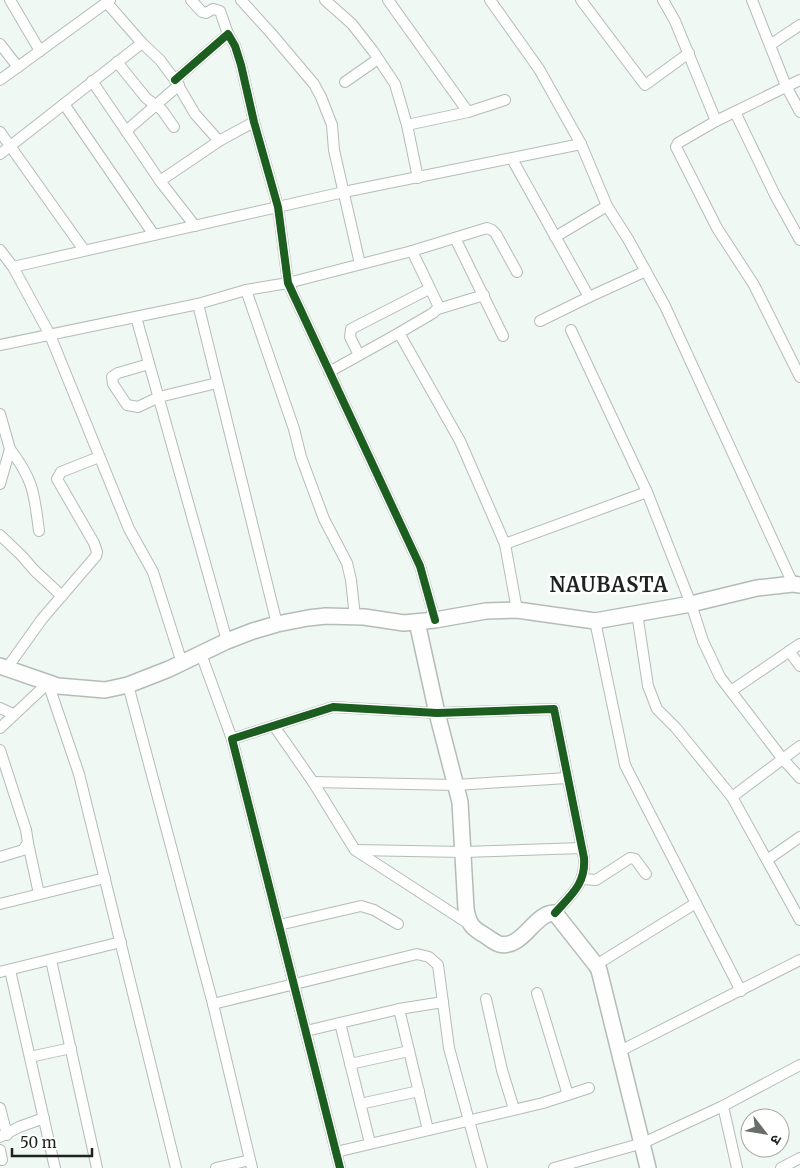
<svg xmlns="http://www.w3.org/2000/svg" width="800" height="1168" font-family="Merriweather,'Noto Sans Devanagari',serif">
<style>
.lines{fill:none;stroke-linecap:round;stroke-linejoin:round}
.street-casing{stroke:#b5bcb8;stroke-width:12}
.secondary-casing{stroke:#b5bcb8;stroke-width:18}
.street{stroke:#fdfefd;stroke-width:10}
.secondary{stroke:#fdfefd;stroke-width:15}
.cycleway-casing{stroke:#fff;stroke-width:11}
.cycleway{stroke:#1b5e20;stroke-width:8}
.labels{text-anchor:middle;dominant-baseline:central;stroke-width:5;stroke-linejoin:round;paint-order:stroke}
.district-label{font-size:20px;font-weight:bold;letter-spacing:1px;fill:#1e2321;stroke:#fff}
</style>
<rect width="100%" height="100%" fill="#f0f8f3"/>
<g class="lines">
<defs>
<g id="street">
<polyline points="10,0 40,51"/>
<polyline points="191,0 202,12 206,13 213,9 220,11 228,34"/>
<polyline points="241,0 270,32 314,84 321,97 332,125 334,150 360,264"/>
<polyline points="325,0 352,24 373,51 395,84 407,125 418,178"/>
<polyline points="388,0 468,112"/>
<polyline points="490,0 539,69 581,144 607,206 628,239 665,306 793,584"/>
<polyline points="581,0 645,85 689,53"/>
<polyline points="663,0 675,21 716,121"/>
<polyline points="752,0 786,86 800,112"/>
<polyline points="107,3 142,43 160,60 175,80 195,114 219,141"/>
<polyline points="0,44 18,67"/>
<polyline points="770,45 800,25"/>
<polyline points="117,62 146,98 162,110 174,127"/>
<polyline points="0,80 110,0"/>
<polyline points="175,80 228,34 235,46 241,65 254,122 278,207 288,283 420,566 435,620"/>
<polyline points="800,80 716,121 678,143 676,147 717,228 754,285 800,377"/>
<polyline points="92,81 160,181 195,226"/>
<polyline points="345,82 378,59"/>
<polyline points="64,104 154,235"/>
<polyline points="735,112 775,195 800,240"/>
<polyline points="407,125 468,112 505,100"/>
<polyline points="126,131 179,85"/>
<polyline points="0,132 84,250"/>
<polyline points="0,154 142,43"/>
<polyline points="512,159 589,297"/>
<polyline points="160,181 219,141 254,122"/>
<polyline points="555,237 607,206"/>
<polyline points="455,238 503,336"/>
<polyline points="0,250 13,267 50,335 129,529 153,572 182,663"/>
<polyline points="412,251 439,307 433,313 399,333 460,441 505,544 517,610"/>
<polyline points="13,267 344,192 581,144"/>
<polyline points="246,290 294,429 301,457 324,519 347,563 351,580 355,617"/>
<polyline points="198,304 277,624"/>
<polyline points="438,309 484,295"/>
<polyline points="136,317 227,641"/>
<polyline points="540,321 589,297 646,271"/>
<polyline points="571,330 647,492 691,604 703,641 720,677 782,758 800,778"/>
<polyline points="0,345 198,304 246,290 288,283 412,251 487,228 492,230 496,234 517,272"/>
<polyline points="359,355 350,337 351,329 429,289"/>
<polyline points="149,364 118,373 112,377 113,384 127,405 138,407 159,397 217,383"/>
<polyline points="329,372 399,333"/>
<polyline points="0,414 10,449 0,484"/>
<path d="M10 449C34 481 34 493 39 531"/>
<polyline points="0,535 21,555 35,571 62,596"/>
<polyline points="505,544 647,492"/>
<polyline points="637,613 648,686 657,709 676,728 732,797 800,920"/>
<polyline points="595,621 625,765 741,991"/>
<polyline points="789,651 800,666"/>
<polyline points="201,654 232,739"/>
<polyline points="7,668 42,619 96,556 97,552 94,543 57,479 61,472 99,457"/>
<polyline points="128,685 213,1004 252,1168"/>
<polyline points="731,691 800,644"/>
<polyline points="0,708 11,713"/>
<polyline points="274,726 313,782 355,850 469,924"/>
<polyline points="0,728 48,683 79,774 176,1168"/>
<polyline points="0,750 26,830 28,843 23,850 0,857"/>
<polyline points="313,782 456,785 567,778"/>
<polyline points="732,797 800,746"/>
<polyline points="28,843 39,894"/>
<polyline points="356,850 463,852 582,848"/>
<polyline points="767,860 800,837"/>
<polyline points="583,879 596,880 630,858 635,859 646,874"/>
<polyline points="0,904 105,878"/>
<polyline points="279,925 361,906 374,910 398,924"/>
<polyline points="51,960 97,1168"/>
<polyline points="596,965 696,903"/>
<polyline points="10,970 55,1168"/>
<polyline points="0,972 121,942"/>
<polyline points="537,993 568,1095"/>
<polyline points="486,999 502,1070 514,1109"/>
<polyline points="213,1004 417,954 429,957 438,965 449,1048 482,1168"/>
<polyline points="399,1009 428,1130"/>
<polyline points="340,1023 370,1143"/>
<polyline points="306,1031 399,1009 443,1002"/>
<polyline points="620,1051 800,960"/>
<polyline points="30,1057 71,1048"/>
<polyline points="350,1064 409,1051"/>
<polyline points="360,1104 419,1091"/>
<polyline points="723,1106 737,1168"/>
<polyline points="0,1108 7,1135"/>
<polyline points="0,1137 19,1127 44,1118"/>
<polyline points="0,1150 2,1160"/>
<polyline points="336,1152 543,1103 589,1088"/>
<polyline points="216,1168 250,1160"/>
<path d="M340 1168 232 739 333 707 437 713 554 709 584 858C586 884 571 895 555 913"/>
<polyline points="554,1168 643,1143 723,1106 800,1065"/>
<polyline points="781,1168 800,1158"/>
</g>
<g id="secondary">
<path d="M417 622 437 713 460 802 466 909C469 925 472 928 486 936 490 939 494 942 499 944 523 950 534 912 555 913L596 965 599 970 648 1168"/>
<polyline points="0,666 58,686 105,690 128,685 169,669 227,641 253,631 277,624 308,618 326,616 364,617 404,623 435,620 486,611 517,610 595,621 691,604 757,588 793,584 800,585"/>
</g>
</defs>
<use href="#street" class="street-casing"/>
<use href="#secondary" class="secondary-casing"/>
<use href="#street" class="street"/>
<use href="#secondary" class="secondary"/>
<defs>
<g id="cycleway">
<polyline points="175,80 228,34 235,46 241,65 254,122 278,207 288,283 420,566 435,620"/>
<path d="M340 1168 232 739 333 707 437 713 554 709 584 858C586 884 571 895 555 913"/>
</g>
</defs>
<use href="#cycleway" class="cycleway-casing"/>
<use href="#cycleway" class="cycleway"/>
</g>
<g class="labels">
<g class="district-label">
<text x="609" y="584">NAUBASTA</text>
</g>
</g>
<g transform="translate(765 1133) rotate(121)"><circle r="24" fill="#ffffff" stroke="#a5a7a6"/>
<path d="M0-4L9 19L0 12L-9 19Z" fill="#686e6a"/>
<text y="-8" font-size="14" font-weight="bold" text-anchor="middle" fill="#1e2321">उ</text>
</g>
<path d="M12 1148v8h80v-8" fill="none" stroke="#1e2321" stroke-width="2.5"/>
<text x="20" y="1148" font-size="15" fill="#1e2321" stroke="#ffffff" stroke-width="4" paint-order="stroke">50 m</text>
</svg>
